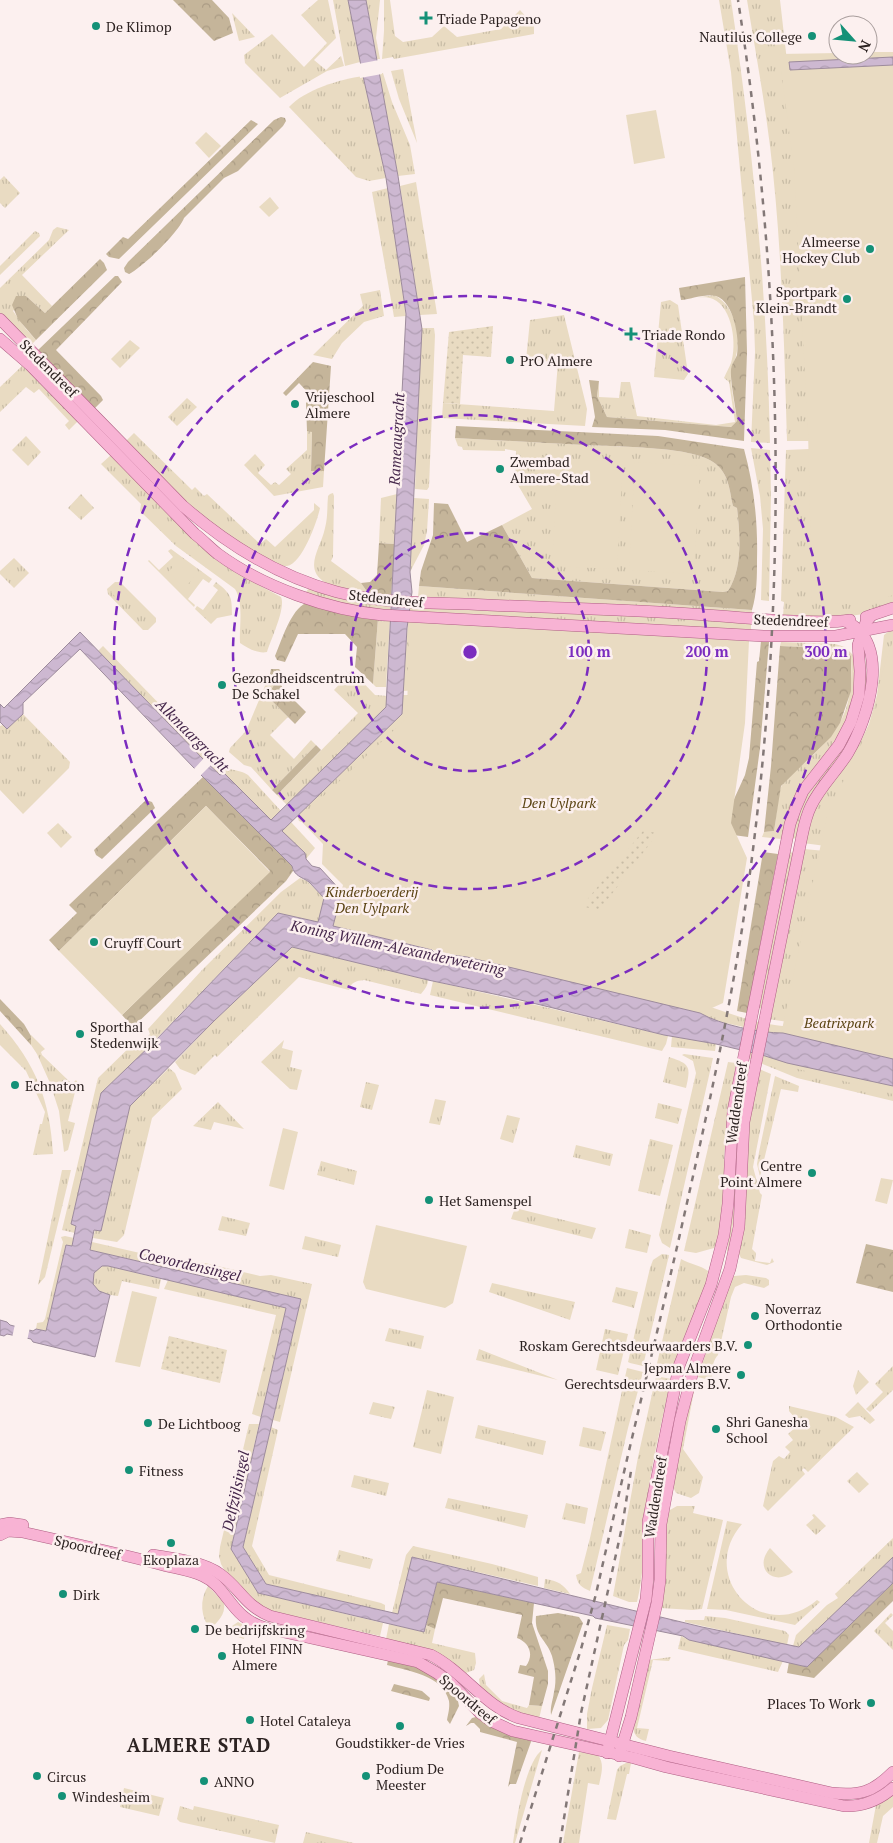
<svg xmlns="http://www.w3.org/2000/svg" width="893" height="1843" font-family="'PT Serif',serif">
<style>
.grass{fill:url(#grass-tufts)}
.forest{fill:url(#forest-crowns)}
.park{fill:#e9dbc2}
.garden{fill:url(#garden-dots)}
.water{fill:url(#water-waves);stroke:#9d8b9c}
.pier{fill:#fcf0ef}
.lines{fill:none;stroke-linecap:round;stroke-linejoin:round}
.major-casing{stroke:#ae5f83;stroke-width:12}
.major{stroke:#f8b3d4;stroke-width:11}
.rail{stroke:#837877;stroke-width:2.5;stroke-dasharray:6 6;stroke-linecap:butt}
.ring{fill:none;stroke:#7b2cbf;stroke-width:2.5;stroke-dasharray:9 6}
.poi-dot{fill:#149177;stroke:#fcf0ef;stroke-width:2}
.labels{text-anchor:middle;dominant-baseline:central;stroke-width:5;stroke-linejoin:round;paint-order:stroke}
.poi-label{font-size:14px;fill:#2d2322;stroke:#fcf0ef;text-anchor:start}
.street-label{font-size:14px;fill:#2d2322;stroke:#fcf0ef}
.park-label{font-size:14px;font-style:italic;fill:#5a4312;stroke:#fcf0ef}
.water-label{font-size:15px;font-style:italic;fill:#45274b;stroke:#fcf0ef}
.district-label{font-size:19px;font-weight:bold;letter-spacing:1px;fill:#2d2322;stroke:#fcf0ef}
.centre{fill:#7b2cbf;stroke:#fcf0ef;stroke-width:2.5}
.ring-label{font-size:15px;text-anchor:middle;font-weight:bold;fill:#7b2cbf;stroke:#fcf0ef;stroke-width:5;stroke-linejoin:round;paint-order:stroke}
</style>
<defs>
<pattern id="grass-tufts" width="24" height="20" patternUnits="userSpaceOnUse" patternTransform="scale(1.25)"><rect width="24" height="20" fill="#e9dbc2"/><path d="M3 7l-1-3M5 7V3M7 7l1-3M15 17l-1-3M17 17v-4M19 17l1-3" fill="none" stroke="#c8bca6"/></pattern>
<pattern id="forest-crowns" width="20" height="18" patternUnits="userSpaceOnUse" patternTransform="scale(1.25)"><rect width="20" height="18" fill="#c5b59a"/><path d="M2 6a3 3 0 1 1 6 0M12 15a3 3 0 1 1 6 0" fill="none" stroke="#aa9b84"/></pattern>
<pattern id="garden-dots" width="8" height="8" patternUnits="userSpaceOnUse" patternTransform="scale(1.25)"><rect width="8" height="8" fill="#e9dbc2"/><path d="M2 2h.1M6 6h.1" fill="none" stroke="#c8bca6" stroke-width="1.8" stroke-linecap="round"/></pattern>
<pattern id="water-waves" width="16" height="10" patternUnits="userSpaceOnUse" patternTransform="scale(1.25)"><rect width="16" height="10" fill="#cdb8d1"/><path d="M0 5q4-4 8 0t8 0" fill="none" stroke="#b09eb3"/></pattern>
</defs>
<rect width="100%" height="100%" fill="#fcf0ef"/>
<g class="grass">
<polygon points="318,0 328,0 336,38 314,60 326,70 341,56 344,66 327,71 280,98 245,63 244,55 272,34 304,67 327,43 301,15"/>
<polygon points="333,0 349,0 360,62 345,66"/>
<polygon points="366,0 380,0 376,38 380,59 377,59"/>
<polygon points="384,0 390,0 395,36 403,42 432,37 444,26 457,37 501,29 520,10 534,26 534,34 394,59 393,57 382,59 384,31"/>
<path d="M719 0H731C753 147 767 294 770 443L751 442 755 352 754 322 731 72Z"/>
<path d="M747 0H780L788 70 816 441H787C784 343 782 244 770 146 764 97 755 49 747 0Z"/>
<polygon points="232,13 255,37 239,41"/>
<polygon points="403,69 417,143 399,99 391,71"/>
<polygon points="379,73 383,73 392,102 410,145 415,174 398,176"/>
<path d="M363 76 386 178 369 181 356 177 289 107C304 90 341 79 363 76Z"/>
<polygon points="4,176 20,193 5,208 0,203 0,180"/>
<polygon points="416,182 437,314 420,315 400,186"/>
<polygon points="388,188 406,316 394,317 372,192"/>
<polygon points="57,227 69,230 22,275 52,306 45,313 26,296 13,311 26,329 36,340 31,345 0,314 0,288 49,240 53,230"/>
<polygon points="35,231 39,233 40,236 0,275 0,266"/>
<polygon points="380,290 384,316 364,322 342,343 332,359 313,355 363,306 360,294"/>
<path d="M714 295C734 305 742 335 736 356 735 361 731 366 731 371 730 384 735 407 737 421L731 427 607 417 597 396 599 381V397L619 398 621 382H630L637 416 716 425 735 422 729 382 724 378C726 373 729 368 731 363 737 345 733 308 713 299 705 295 690 299 681 300Z"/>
<polygon points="670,300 678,305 688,374 684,380 654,377 661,302"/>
<polygon points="564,315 587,409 585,426 442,418 443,403 554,411 558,362 526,360 530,320"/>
<polygon points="421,328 434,328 435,335 429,487 427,490 415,489"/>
<polygon points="130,340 140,348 120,368 111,359"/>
<polygon points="23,365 79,420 69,430 65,425 69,421 39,389 34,393 26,387 0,412 0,387"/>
<polygon points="187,398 197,407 177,426 168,417"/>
<polygon points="307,431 312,431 311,471 324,471 323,487 274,496 244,465 255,454 265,465 258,473 271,485 275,482 279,485 291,474 286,469 307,450"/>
<path d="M134 433 192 490 195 487 204 496 207 494 260 544 266 539 275 547 311 513 314 510V503L320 508C317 522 302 564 287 566 273 569 203 519 190 507 168 486 147 463 126 441Z"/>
<polygon points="26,436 41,452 28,466 12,450"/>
<path d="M455 438C498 440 542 443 585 445 615 447 691 446 713 462 729 473 729 488 733 506L737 508C740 534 743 568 728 591L723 592 532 578 502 525 532 509 515 480 516 451 505 449V451L463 450 462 447 458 446Z"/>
<polygon points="751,448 770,450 771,495 769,601 761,600 763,529 760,496"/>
<path d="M809 449 893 586V603C883 607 873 611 863 614 837 619 810 618 783 616L784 602 781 601 786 450Z"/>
<path d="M111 455 215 559 231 570 281 597C286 608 271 639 267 652 258 654 247 648 240 643 239 627 244 603 235 589L176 546 140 511 141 504 101 464Z"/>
<path d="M333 493 334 496 333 557 331 561 361 583 368 593C357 591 336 589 326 583 302 569 321 548 325 528 328 517 327 506 328 496L330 494Z"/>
<polygon points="81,494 94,508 81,520 68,508"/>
<polygon points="397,494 395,544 379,543 381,498"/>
<polygon points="414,498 429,499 427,531 424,545 410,572"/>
<polygon points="171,549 212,579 209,583 203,579 188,599 195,605 194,607 148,561 149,560 159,570 173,557 168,551"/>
<polygon points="14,558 29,573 14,588 0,574 0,571"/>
<polygon points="115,582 120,582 156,618 156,622 148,630 143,630 108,594 107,589"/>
<path d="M216 582C231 594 232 596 232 615L217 618 211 624 195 609 197 606 203 610 218 590 213 586Z"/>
<polygon points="419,586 752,610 752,614 418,597"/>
<polygon points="309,588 391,604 390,613 374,611 307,595 306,592"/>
<polygon points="410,605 751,621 751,630 409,615"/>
<polygon points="378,618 390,620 386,687 376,687 373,684"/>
<polygon points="408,622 411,622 411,641 419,690 403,691"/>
<polygon points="893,628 893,723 871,852 803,843 814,808 848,761 861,741 869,724 877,695 884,635"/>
<path d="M781 642 835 644 845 647 854 656 857 682 848 720 792 806 781 839 762 837 764 832 774 831C776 822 778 791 782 785 787 776 799 768 807 761 844 725 853 709 851 656L844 649 780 646Z"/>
<polygon points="864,645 867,681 857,726 796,838 791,839 801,803 843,744 864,656"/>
<polygon points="103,646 208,754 203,759 98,651"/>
<polygon points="352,671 375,695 387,696 386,707 287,805 277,795 358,713 334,690"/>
<polygon points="270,674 276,682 267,696 288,717 270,735 294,759 311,740 316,745 272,790 251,767 244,765 229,752 230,748 246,731"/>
<polygon points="403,695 418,695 417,725 307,824 299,821 297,816 402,714"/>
<polygon points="23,714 70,762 69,768 23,814 0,790 0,726 3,725 7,729"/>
<path d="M216 762C229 772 237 768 248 775L281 811 271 820 224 773 220 775 212 767Z"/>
<polygon points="291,822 315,848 306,859 282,831"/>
<polygon points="58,823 72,837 61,848 47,833"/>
<polygon points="804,849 836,852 795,1023 768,1019"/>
<polygon points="787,851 793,853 762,1009 757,1007"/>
<polygon points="300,878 307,881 324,898 318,922 278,913 154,1041 148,1036 150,1034 148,1029 202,970 281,892"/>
<path d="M292 947 428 980C428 986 424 990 421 994L364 980C356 981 351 982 349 990L299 977 217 1057 215 1055 195 1075 180 1069 175 1062 214 1021Z"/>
<polygon points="433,981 668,1036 666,1044 662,1051 430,995"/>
<path d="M682 997C720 1009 754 1026 795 1027L783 1034 771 1033 712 1020 700 1013 680 1010Z"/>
<path d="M0 1024C36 1064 50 1100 53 1154L33 1155 40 1124H42L45 1112 26 1071 0 1045Z"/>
<polygon points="31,1035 45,1049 41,1052 42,1055 71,1083 69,1087 70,1092 75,1092 72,1084 76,1080 81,1087 81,1093 75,1092 68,1121 75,1123 68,1150 64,1152 59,1111 50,1083 37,1054 31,1045"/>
<polygon points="672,1036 716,1044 715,1051 671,1047"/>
<polygon points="137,1040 143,1041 149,1047 101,1093 71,1224 76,1225 75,1233 62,1230 98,1078"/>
<polygon points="284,1040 282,1048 293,1051 290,1067 302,1070 297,1090 290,1089 261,1062"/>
<polygon points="740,1050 893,1086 893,1101 797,1078 748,1058"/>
<polygon points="684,1054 713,1058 670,1248 662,1243 659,1235 696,1073 693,1061 682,1055"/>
<path d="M669 1057C690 1064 691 1066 686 1088L663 1082Z"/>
<polygon points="728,1062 736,1063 724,1156 724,1202 717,1243 714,1248 696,1253 684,1251"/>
<polygon points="169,1068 175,1073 182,1089 152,1118 124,1235 117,1242 93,1238 95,1230 101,1230 130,1106"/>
<polygon points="759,1069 771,1074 753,1167 760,1193 762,1195 752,1249 756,1253 755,1261 770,1263 772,1258 774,1262 767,1265 741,1258 739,1254 750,1117"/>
<polygon points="743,1073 748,1073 740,1121 736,1203 729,1252 727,1251 734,1205 735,1172 733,1145"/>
<polygon points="775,1076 799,1086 798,1092 781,1089 760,1177 757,1164 759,1152"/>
<polygon points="366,1082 379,1085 372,1110 360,1107"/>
<polygon points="435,1099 446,1101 440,1125 429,1123"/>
<polygon points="218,1102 244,1129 214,1122 211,1130 193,1126"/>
<polygon points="658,1103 682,1109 678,1124 655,1118"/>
<polygon points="507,1115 520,1118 513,1143 500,1139"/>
<polygon points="650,1139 673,1145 660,1196 638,1191"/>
<polygon points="576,1145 613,1154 610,1166 573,1157"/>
<polygon points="321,1161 357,1171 354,1185 317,1175"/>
<polygon points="62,1170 71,1170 45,1277 38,1285"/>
<polygon points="515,1208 596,1228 592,1239 511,1219"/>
<polygon points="222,1216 250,1223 246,1236 218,1230"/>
<polygon points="629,1229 651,1235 647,1253 625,1248"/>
<polygon points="65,1236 74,1238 72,1246 66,1245 46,1331 36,1329 37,1323 43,1322 45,1319 63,1242 61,1237"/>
<polygon points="305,1236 341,1245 338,1257 302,1249"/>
<polygon points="92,1242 166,1259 164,1267 90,1250"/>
<polygon points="662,1254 669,1255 643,1366 630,1363 628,1362 650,1268 653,1260"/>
<path d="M681 1259C690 1264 700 1265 708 1271 707 1292 695 1312 687 1330 681 1344 677 1358 672 1371L656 1368Z"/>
<polygon points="171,1261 205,1263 260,1276 271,1275 312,1284 280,1422 273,1420 301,1299 171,1269"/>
<path d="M102 1266H108L161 1279 159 1289 122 1281 118 1296C112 1295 103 1295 97 1291 88 1283 93 1271 102 1266Z"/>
<path d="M746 1275 766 1278 769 1280V1285L764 1288 744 1283 735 1287 731 1297 718 1355C712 1361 711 1374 713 1381L698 1377 730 1279 734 1276Z"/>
<polygon points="168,1280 286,1308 261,1417 252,1414 276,1315 164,1289"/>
<polygon points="492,1283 575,1302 570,1320 489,1292"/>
<polygon points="616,1287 638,1292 634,1308 612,1302"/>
<polygon points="389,1328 424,1336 421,1349 385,1341"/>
<polygon points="605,1329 628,1334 618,1375 596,1370"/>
<polygon points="479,1349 558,1380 476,1360"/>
<polygon points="893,1366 893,1390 870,1412 866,1409 883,1392 875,1384"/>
<path d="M627 1368 643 1372 628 1428 590 1591C581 1587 578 1585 576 1575L581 1573 590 1538Z"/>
<polygon points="858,1370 869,1382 856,1395 853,1386"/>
<path d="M656 1376 671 1379C663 1416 654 1454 648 1492 643 1529 646 1566 637 1602H629L613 1596 638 1457Z"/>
<polygon points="695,1386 683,1449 703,1477 699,1493 691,1498 676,1493 672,1485 681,1437"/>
<polygon points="427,1390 454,1397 441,1454 413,1447"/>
<polygon points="373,1402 395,1407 391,1419 369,1414"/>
<polygon points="858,1402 875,1420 870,1424 860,1416 849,1418 845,1415"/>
<polygon points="789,1406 836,1417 854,1427 808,1472 804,1468 802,1470 805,1474 768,1511 763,1506 773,1461 779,1456 784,1459 790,1452 785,1447 793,1440 788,1434 796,1427 791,1422 795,1418 789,1411"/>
<polygon points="249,1424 259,1424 231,1549 258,1593 383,1623 380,1636 262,1609 227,1575 221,1564 219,1556 220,1547"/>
<polygon points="478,1425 546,1441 543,1455 475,1438"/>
<polygon points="271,1427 278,1430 252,1546 269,1575 381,1603 385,1605 385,1611 266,1584 243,1547"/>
<polygon points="583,1427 606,1432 601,1451 579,1446"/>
<polygon points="857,1472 869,1484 859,1493 847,1481"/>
<polygon points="354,1475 389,1483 386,1496 351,1487"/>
<polygon points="448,1498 528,1515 525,1528 445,1508"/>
<polygon points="566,1503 588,1508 585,1524 562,1519"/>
<polygon points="677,1506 695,1506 693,1513 723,1520 702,1609 693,1610 660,1608 665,1520 670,1510"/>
<polygon points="814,1514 826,1526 816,1535 806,1525 814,1518 812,1515"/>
<path d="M727 1521 742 1524C696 1577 763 1646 817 1600L820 1602 795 1625 726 1610 707 1609Z"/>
<polygon points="893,1538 893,1557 800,1647 793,1646 796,1635 827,1605 838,1598 835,1594"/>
<polygon points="413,1546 492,1564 538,1577 538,1586 412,1557 398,1615 392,1613 406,1555"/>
<path d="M770 1548 793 1572C773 1587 753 1568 770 1548Z"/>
<polygon points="339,1550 373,1559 370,1569 336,1561"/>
<path d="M545 1579C558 1581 563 1584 570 1594L544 1588Z"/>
<path d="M208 1586 224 1603C226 1615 217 1622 210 1630 201 1616 199 1601 208 1586Z"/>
<polygon points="891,1613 893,1615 885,1623 893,1631 893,1650 874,1631"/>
<polygon points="705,1616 725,1618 785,1631 789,1635 787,1645 685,1622 685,1620 704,1620"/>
<polygon points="238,1622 246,1626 244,1639 223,1632"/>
<polygon points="389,1624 424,1632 426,1625 435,1629 432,1643 475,1653 476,1663 474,1670 466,1673 386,1639"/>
<polygon points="607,1625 630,1629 628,1640 624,1645 608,1720 601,1728 587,1729 587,1714 592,1688"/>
<polygon points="681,1636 689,1640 783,1661 778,1672 678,1649"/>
<path d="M671 1657 669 1661 653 1660 637 1728 649 1729 646 1741C638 1739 634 1736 633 1727L649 1660Z"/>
<polygon points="484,1674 486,1685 502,1701 527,1708 529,1705 542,1706 539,1719 499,1705 480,1686 479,1679"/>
<path d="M542 1750 515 1843H513C516 1821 525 1763 542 1750Z"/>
<path d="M579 1752 598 1755C605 1764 601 1775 599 1785L588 1783 579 1843H563Z"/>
<polygon points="626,1763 631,1763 629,1774 627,1774 616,1820 607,1819 617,1770 620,1766"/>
<polygon points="124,1788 164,1798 159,1816 120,1807"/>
<polygon points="893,1793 893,1807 883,1816 877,1843 869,1843 876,1805"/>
<polygon points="180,1806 193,1810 194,1806 279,1825 275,1843 180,1822 177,1819"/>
<polygon points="306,1832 354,1843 303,1843"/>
</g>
<g class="forest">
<polygon points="173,0 212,0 229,18 233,33 214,41"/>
<path d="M281 117 285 118 286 121 283 126 238 171 224 178 184 218C179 232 143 267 129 274L125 272 124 268 128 262 274 120Z"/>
<polygon points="251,120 258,124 119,259 109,257 106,254 123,237 128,239"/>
<polygon points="100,259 104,263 107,270 36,340 18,319 12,305 16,296 26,296 45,313"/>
<polygon points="115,276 118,276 122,282 56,350 101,396 103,400 94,409 37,351"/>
<path d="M745 277 747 352 744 441 665 430 592 427 595 417 589 380 599 381 597 396 607 417 731 427 737 421C736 408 730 381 731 370 731 365 735 360 737 355 740 339 734 302 716 296 707 293 691 299 681 300L679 288Z"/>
<polygon points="313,362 331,366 324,471 311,471 312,432 307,431 306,403 312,397 299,383 286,396 283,393"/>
<path d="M456 426 658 436 744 449C754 486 758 522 757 560 757 577 757 593 752 610L419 586 421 571 433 535 434 503 448 504 467 542 502 525 532 578 723 592 728 591C743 568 740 534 737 508L733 506C729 488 729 473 713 462 691 446 615 447 585 445 542 443 498 440 455 438Z"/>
<polygon points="379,543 395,544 391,596 368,593 361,583 370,582 377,575"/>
<path d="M306 603 378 618 373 684 355 667 357 647 345 634H298L285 662 277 660 275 656C281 642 291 609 306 603Z"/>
<polygon points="761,641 769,642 760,748 748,837 726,834 730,808 745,775 749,758 757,662 759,661"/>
<polygon points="780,646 844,649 851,656 851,691 840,723 831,737 781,786 774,831 764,832 771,766"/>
<polygon points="271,669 279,669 285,676 280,682 283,689 306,712 295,724 267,696 276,682 270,674"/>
<polygon points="316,745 321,750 277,795 272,790"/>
<polygon points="203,777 292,866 293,871 286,881 133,1027 122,1015 270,871 206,806 59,951 49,940 77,913 69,905"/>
<polygon points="146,800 152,802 155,808 102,859 96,855 94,850"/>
<polygon points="763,852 778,854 747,1013 737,1011"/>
<polygon points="0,999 24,1024 31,1036 31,1045 0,1011"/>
<polygon points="866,1244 893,1250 893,1292 856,1283"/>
<path d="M437 1582 534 1603 532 1623 548 1671V1684L542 1706 529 1705 534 1677 518 1673 520 1665 526 1666C534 1655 530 1643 517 1638L522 1615 443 1598 435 1629 426 1625Z"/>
<polygon points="893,1583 893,1601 814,1678 787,1673 789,1662 807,1666"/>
<path d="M558 1613 579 1617 583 1623 551 1715C550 1706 553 1700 554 1692 557 1680 555 1667 552 1656 547 1640 534 1636 536 1616Z"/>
<path d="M390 1659 421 1669 441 1681 457 1696 459 1706 450 1724 447 1720C448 1714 450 1708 449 1701 443 1675 408 1671 387 1665L388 1660Z"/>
<polygon points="394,1684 422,1691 430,1698 429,1701 391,1691"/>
<polygon points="476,1717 504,1733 532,1739 516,1784 510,1784 508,1787 517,1742 480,1732 480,1729 474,1723 471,1723 466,1726 472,1718"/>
</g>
<g class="park">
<path d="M868 52H893V595C867 606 840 604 812 603L808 431 794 168 779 54 838 53V55H868Z"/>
<polygon points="656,110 665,158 634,164 626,115"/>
<polygon points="206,132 221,146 209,158 195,143"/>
<polygon points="270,197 279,208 269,217 259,207"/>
<polygon points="558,458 623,462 617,569 552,566"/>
<polygon points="635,462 700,466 694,574 629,570"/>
<polygon points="177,563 194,577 185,588 168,572"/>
<polygon points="118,585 130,598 123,605 111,592"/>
<polygon points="409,622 505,625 749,641 745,723 731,823 747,858 723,1003 703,1012 672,1007 333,926 343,885 322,864 323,844 299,819 407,718"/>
<polygon points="893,640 893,1094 775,1063 827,815 873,720 877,705 881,677"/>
<polygon points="206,806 270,872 122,1015 59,951"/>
<polygon points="283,1128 298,1132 284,1190 269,1186"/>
<polygon points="881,1178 893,1180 887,1204 875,1201"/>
<polygon points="376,1225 467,1246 453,1303 445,1308 366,1289 363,1282"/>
<polygon points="132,1291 157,1297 140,1367 115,1362"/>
</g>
<g class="garden">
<polygon points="493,326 491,357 463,355 460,404 443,403 449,332"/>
<polygon points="643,831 658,833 599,911 582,906"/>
<polygon points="169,1336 227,1350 220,1383 161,1369"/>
</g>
<g class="water">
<path d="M348 0H366L398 176 422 329 410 572 412 592 407 628 402 714 282 831 305 853 306 859 312 866 320 868 342 892 333 926 432 950 435 953 467 957 700 1013C721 1025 759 1033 783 1033L893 1059V1086L787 1063 762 1055 716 1044 664 1035 508 997 428 980 292 947 214 1021 130 1106 101 1231 94 1230 90 1250 301 1299 243 1547 266 1584 398 1614 412 1557 702 1627 799 1647 893 1557V1583L807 1667 689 1640 683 1636 595 1618 593 1616 437 1582 424 1632 258 1593 231 1549 286 1308 108 1266H102L94 1273 93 1284 99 1291 110 1295 95 1357 33 1342 31 1339 7 1334 4 1336 0 1335V1320L7 1322 10 1325 33 1331 36 1329 46 1331 66 1245 72 1246 76 1226 71 1224 101 1093 154 1042 278 913 318 922 324 898C319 893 314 887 309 882 302 877 294 876 292 866L194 768 80 649 23 703V714L7 729 0 722V704L4 708 80 632 203 759 220 775 224 773 271 820 386 707 406 314 386 178 363 76Z"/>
<polygon points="893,57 893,65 790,70 789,62"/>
</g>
<g class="pier">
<polygon points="379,60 382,74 360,78 358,64"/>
<polygon points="205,757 212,764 199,777 193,770"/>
<polygon points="15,1324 30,1327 27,1341 12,1338"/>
</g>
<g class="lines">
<defs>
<g id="major">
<path d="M0 319 183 506C228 545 280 577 337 592 380 603 425 603 469 604 543 608 618 609 692 614 726 616 760 620 794 621 813 622 832 623 850 620"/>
<path d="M0 339 30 365 195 534C203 540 210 548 218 554 263 587 328 610 383 615L764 636H836L893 625"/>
<polyline points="866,617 893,608"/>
<polyline points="0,1525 9,1523 23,1525"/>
<path d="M0 1535 8 1531 22 1532C67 1542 113 1552 159 1564 173 1568 190 1570 203 1576 228 1587 231 1619 266 1628L418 1662 437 1673 451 1683 480 1713 491 1721 513 1731 634 1758 666 1767 844 1806C863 1807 879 1800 893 1788"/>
<path d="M153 1555C174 1559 202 1561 220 1574 240 1588 244 1605 270 1616L431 1655C464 1672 484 1706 519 1718L669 1756 832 1793C860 1796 873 1792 893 1772"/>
<polyline points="607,1753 646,1599 648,1577 648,1522 675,1387 679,1366 711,1285 724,1235 728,1204 733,1111 790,824 796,807 803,791 839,745 851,722 859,695 860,671 858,645 866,622 872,615"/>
<path d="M619 1756 631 1717 657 1603 660 1580 661 1524 680 1421 693 1371 730 1269 739 1227 744 1122 802 836C804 826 806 816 811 806 820 787 836 772 848 753 868 719 893 642 845 621"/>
</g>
</defs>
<use href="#major" class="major-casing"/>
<use href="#major" class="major"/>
<g class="rail">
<path d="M520 1843 581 1649 596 1594C622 1478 650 1363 677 1247 701 1141 725 1036 742 929 789 620 786 308 738 0"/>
<polyline points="560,1843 581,1713 622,1527 631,1471"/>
</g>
</g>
<g class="ring">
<circle cx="470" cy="652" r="119"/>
<circle cx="470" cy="652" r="237"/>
<circle cx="470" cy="652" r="356"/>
</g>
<g class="poi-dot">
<path d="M423.5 10.5h5v5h5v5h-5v5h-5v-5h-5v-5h5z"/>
<circle cx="96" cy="26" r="5"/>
<circle cx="812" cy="36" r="5"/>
<circle cx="870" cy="249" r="5"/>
<circle cx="847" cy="299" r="5"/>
<path d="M628.5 326.5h5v5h5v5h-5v5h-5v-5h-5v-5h5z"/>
<circle cx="510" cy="360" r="5"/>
<circle cx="295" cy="404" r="5"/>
<circle cx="500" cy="469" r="5"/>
<circle cx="222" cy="685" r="5"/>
<circle cx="94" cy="942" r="5"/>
<circle cx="80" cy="1034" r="5"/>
<circle cx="15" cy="1085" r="5"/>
<circle cx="812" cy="1173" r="5"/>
<circle cx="429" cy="1200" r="5"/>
<circle cx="755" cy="1316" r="5"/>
<circle cx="748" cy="1345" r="5"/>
<circle cx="741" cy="1375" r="5"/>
<circle cx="148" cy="1423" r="5"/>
<circle cx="716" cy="1429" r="5"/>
<circle cx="129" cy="1470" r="5"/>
<circle cx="171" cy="1543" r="5"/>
<circle cx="63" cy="1594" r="5"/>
<circle cx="195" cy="1629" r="5"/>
<circle cx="222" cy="1656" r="5"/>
<circle cx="871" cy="1703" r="5"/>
<circle cx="250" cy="1720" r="5"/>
<circle cx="400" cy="1726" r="5"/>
<circle cx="37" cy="1776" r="5"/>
<circle cx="366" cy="1776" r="5"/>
<circle cx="204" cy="1781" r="5"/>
<circle cx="62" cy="1796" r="5"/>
</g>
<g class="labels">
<g class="poi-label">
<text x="437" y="18">Triade Papageno</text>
<text x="106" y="26">De Klimop</text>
<text x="802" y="36" text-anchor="end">Nautilus College</text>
<text x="860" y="241" text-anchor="end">Almeerse<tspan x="860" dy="16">Hockey Club</tspan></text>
<text x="837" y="291" text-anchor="end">Sportpark<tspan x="837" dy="16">Klein-Brandt</tspan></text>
<text x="642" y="334">Triade Rondo</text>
<text x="520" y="360">PrO Almere</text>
<text x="305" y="396">Vrijeschool<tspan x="305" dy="16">Almere</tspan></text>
<text x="510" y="461">Zwembad<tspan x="510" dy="16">Almere-Stad</tspan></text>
<text x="232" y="677">Gezondheidscentrum<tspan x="232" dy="16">De Schakel</tspan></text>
<text x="104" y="942">Cruyff Court</text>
<text x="90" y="1026">Sporthal<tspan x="90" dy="16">Stedenwijk</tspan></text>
<text x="25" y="1085">Echnaton</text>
<text x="802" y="1165" text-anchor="end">Centre<tspan x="802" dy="16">Point Almere</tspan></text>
<text x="439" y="1200">Het Samenspel</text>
<text x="765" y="1308">Noverraz<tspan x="765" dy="16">Orthodontie</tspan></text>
<text x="738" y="1345" text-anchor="end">Roskam Gerechtsdeurwaarders B.V.</text>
<text x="731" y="1367" text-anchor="end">Jepma Almere<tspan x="731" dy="16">Gerechtsdeurwaarders B.V.</tspan></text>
<text x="726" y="1421">Shri Ganesha<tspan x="726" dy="16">School</tspan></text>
<text x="158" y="1423">De Lichtboog</text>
<text x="139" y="1470">Fitness</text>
<text x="171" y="1559" text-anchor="middle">Ekoplaza</text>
<text x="73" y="1594">Dirk</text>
<text x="205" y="1629">De bedrijfskring</text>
<text x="232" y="1648">Hotel FINN<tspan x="232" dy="16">Almere</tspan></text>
<text x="861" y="1703" text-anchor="end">Places To Work</text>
<text x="260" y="1720">Hotel Cataleya</text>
<text x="400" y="1742" text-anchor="middle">Goudstikker-de Vries</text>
<text x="376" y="1768">Podium De<tspan x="376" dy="16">Meester</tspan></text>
<text x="47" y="1776">Circus</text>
<text x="214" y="1781">ANNO</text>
<text x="72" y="1796">Windesheim</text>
</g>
<g class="street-label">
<text transform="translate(49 368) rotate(45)">Stedendreef</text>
<text transform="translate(386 598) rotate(6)">Stedendreef</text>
<text transform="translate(791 620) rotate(2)">Stedendreef</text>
<text transform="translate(736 1103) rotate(-82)">Waddendreef</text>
<text transform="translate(655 1497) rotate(-81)">Waddendreef</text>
<text transform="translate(88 1547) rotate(13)">Spoordreef</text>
<text transform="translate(468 1699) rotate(40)">Spoordreef</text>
</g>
<g class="park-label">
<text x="559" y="802">Den Uylpark</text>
<text x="372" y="891">Kinderboerderij<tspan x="372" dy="16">Den Uylpark</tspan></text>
<text x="839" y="1022">Beatrixpark</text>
</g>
<g class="water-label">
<text transform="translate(396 439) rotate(-87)">Rameaugracht</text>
<text transform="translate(193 735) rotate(45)">Alkmaargracht</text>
<text transform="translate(398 947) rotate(12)">Koning Willem-Alexanderwetering</text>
<text transform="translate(190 1264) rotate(13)">Coevordensingel</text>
<text transform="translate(235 1491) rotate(-78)">Delfzijlsingel</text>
</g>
<g class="district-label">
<text x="199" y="1744">ALMERE STAD</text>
</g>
</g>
<circle cx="470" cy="652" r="8" class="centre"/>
<g class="ring-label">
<text x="589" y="657">100 m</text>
<text x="707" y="657">200 m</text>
<text x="826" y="657">300 m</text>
</g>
<g transform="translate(853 40) rotate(117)"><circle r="24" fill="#fcf0ef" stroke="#a99e9d"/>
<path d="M0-4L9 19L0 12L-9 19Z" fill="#149177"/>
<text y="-8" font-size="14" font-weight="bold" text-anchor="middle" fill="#2d2322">N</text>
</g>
</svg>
